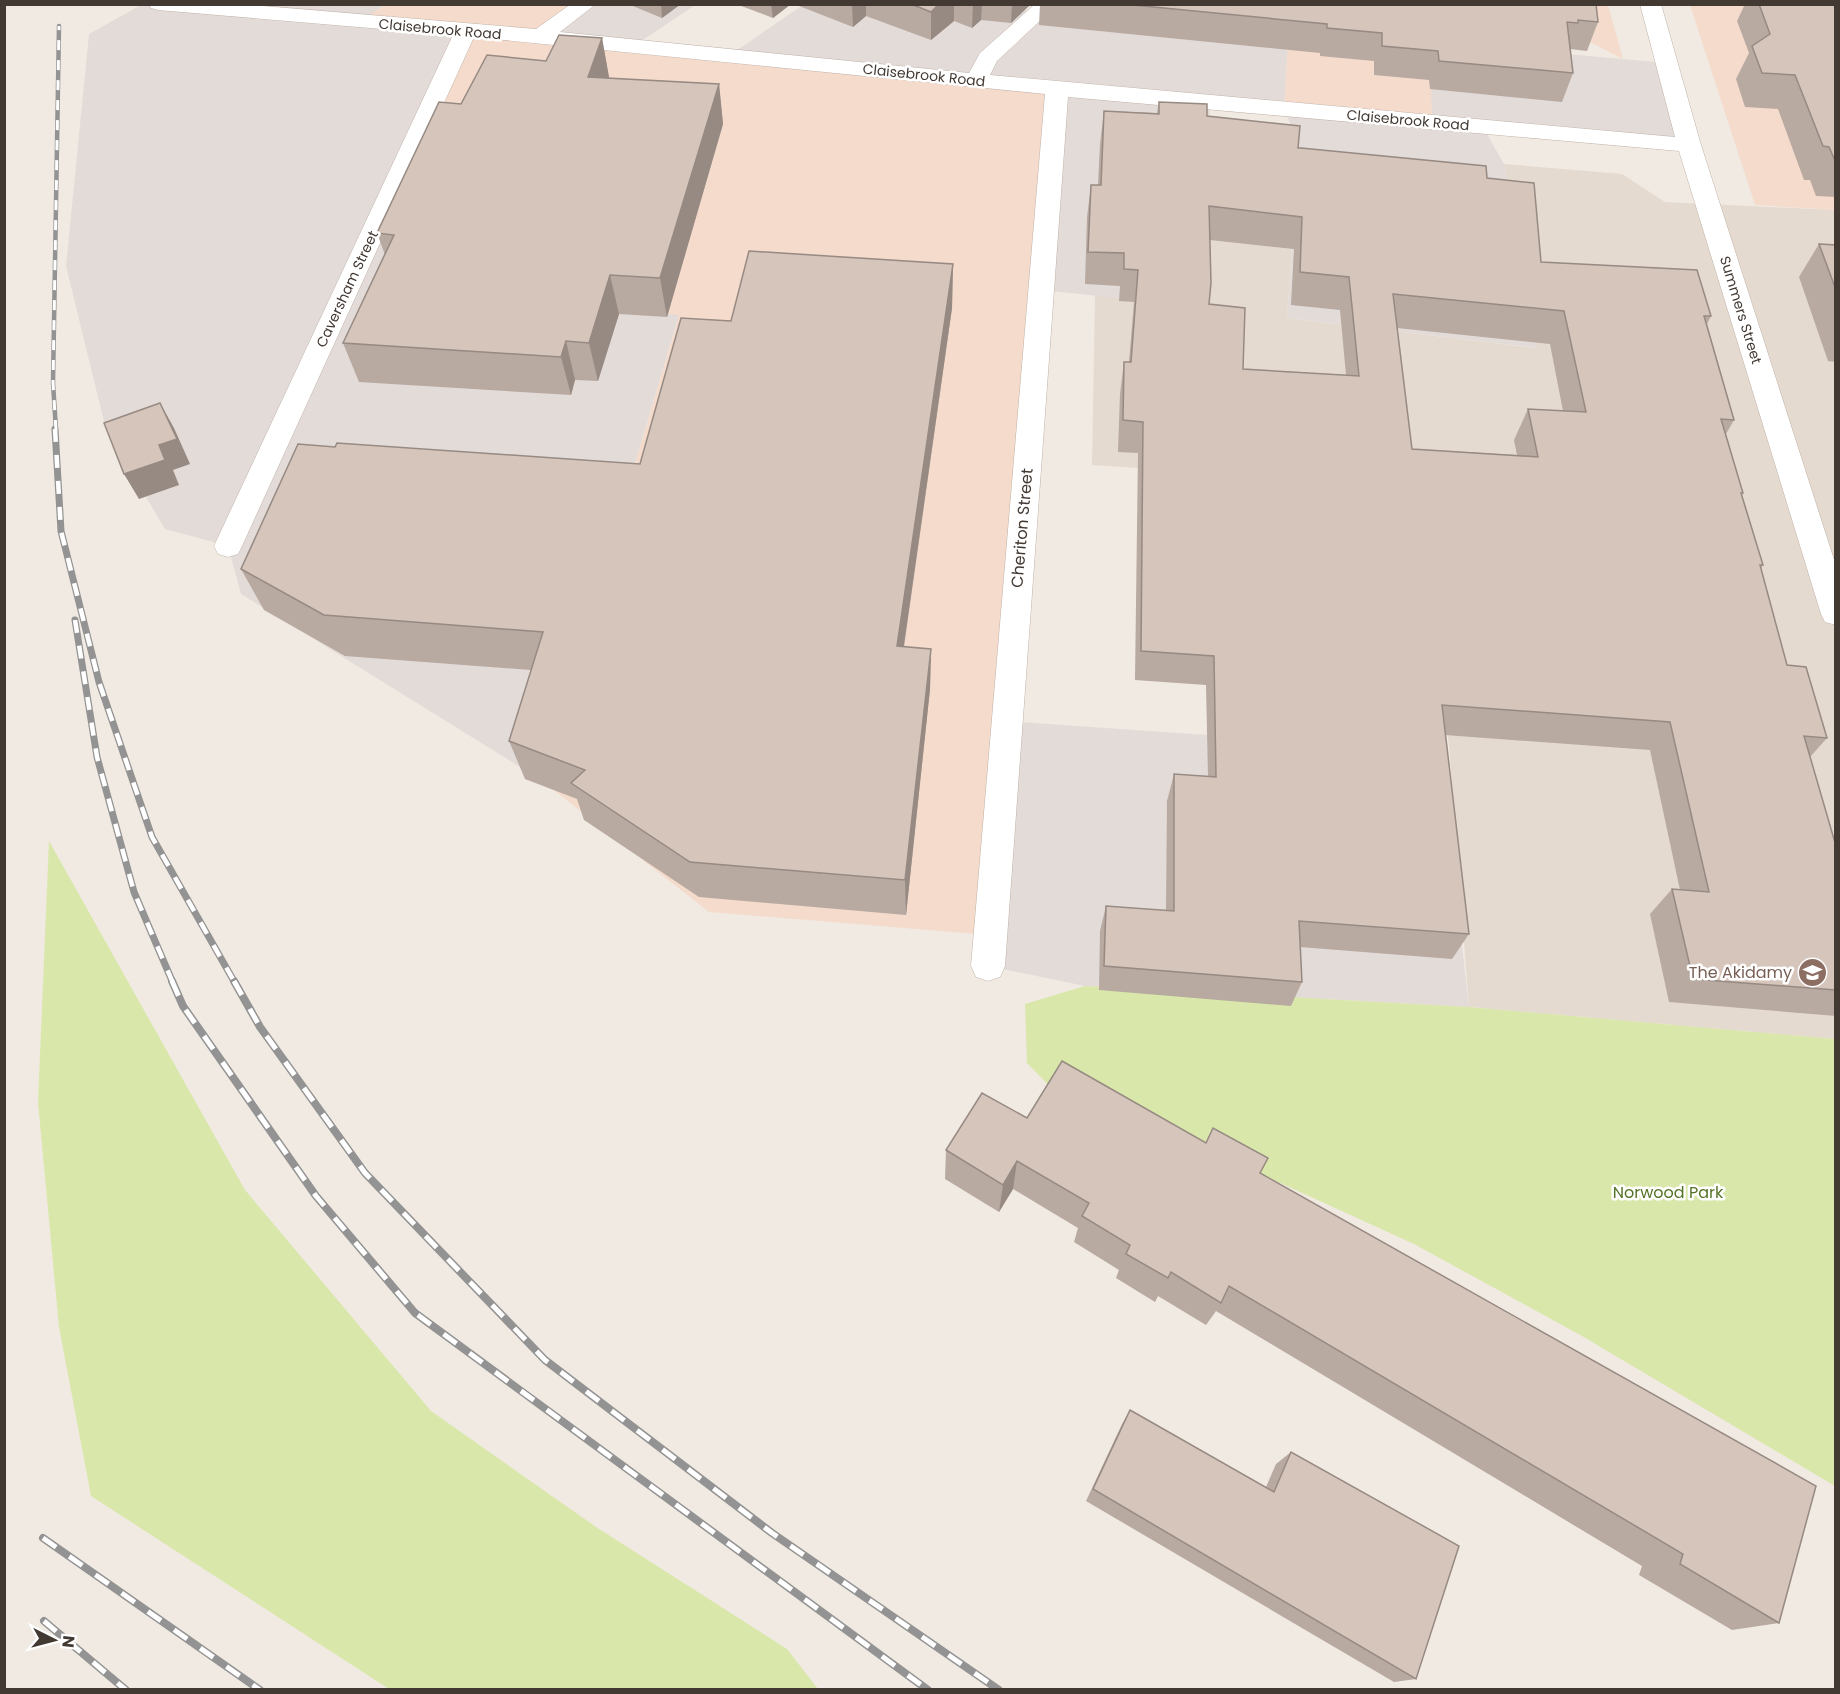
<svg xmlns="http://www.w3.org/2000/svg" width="1840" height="1694" font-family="Poppins,sans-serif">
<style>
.residential{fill:#e5dad0}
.commercial{fill:#f4dbcc}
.industrial{fill:#e3dbd8}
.green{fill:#d9e7aa}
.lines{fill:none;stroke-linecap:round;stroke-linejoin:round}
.street-casing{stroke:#c0b2a8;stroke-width:1}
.street{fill:#fff;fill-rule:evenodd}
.rail-far2-casing{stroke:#939393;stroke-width:4.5}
.rail-far1-casing{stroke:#939393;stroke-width:7}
.rail-casing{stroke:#939393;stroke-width:8}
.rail-far2{stroke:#fff;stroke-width:3;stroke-dasharray:10;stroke-linecap:butt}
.rail-far1{stroke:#fff;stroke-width:4.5;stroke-dasharray:13;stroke-linecap:butt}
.rail{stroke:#fff;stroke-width:5;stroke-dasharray:16;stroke-linecap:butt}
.wall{fill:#b8a9a1;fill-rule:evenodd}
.shaded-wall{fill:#968a83}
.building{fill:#d6c5bb;stroke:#968a83;stroke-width:1.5;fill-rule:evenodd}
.labels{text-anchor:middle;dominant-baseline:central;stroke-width:5;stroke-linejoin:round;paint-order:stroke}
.far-street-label{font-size:14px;fill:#433933;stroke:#fff}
.street-label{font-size:16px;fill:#433933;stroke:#fff}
.education-label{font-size:16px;fill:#785e54;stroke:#fff;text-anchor:end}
.park-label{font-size:16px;fill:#557427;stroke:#fff}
</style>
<rect width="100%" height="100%" fill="#f1eae2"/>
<polygon class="residential" points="1208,138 1299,145 1287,318 1535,348 1504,164 1622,174 1665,202 1835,210 1835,1039 1469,1007 1449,746 1416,486 1092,465 1095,295 1204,306"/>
<g class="commercial">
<polygon points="385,5 586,5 541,36 1057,89 989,935 709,912 541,780 679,316 535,302 403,166 357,22"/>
<polygon points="1290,5 1430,42 1433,122 1284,109"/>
<polygon points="1518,5 1608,5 1623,59"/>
<polygon points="1690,5 1835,5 1835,210 1755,205"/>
</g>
<g class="industrial">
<polygon points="143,4 243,13 256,5 385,5 359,22 465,32 403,166 536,302 679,315 541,780 241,594 228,546 165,529 106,430 66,266 89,34"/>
<polygon points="1009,4 1037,14 1290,5 1284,108 1432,122 1430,42 1667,63 1689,145 1483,127 1504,164 1536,348 1287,318 1299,145 1284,109 1210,103 1202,307 1041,290 1057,89 730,55 803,5"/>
<polygon points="586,5 695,5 634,46 540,36"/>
<polygon points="1006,721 1440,751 1469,1007 1085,986 988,966"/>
</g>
<g class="green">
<polygon points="49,841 245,1190 431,1411 596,1527 787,1649 818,1689 389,1689 91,1496 59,1327 38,1102"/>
<polygon points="1085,986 1469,1007 1835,1039 1835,1486 1582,1336 1414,1244 1120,1110 1056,1093 1027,1063 1025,1004"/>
</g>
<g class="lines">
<defs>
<polygon id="street" points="148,4 240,4 536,29 571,4 596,4 560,32 969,73 980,53 1035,4 1058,4 997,61 990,75 1675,137 1640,4 1661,4 1701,145 1836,566 1836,625 1825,622 1821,614 1679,151 1068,97 1005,966 1000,977 988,981 976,977 971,966 1045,94 474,37 242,546 238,554 228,557 218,554 214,546 453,35 158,10 151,8"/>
</defs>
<use href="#street" class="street-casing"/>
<use href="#street" class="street"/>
<defs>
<polyline id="rail-far2" points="56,430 53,383 59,26"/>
<g id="rail-far1">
<polyline points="55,429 61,531 99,682 152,837 235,983"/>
<polyline points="75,620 97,757 134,892 173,983"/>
</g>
<g id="rail">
<polyline points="172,981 183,1006 316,1196 415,1313 928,1690"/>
<polyline points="234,981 260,1027 365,1173 545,1360 772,1533 999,1690"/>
<polyline points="43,1538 260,1690"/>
<polyline points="44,1621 126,1690"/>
</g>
</defs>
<use href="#rail-far2" class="rail-far2-casing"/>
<use href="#rail-far1" class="rail-far1-casing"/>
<use href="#rail" class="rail-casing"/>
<use href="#rail-far2" class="rail-far2"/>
<use href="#rail-far1" class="rail-far1"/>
<use href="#rail" class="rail"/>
</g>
<g class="wall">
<polygon points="628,4 681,4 662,18"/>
<polygon points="736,4 791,4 773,18"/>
<polygon points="794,4 1031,4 1011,23 981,20 972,28 954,21 931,40 866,16 853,27"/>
<polygon points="1040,4 1596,4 1598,22 1587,51 1570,49 1573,73 1562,102 1430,89 1429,80 1374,75 1374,61 1320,56 1320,53 1039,25"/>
<polygon points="1745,4 1836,4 1836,197 1816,196 1810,180 1804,180 1778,109 1745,107 1736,79 1749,53 1737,21"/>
<polygon points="602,38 609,78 719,84 723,124 667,317 619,314 598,381 575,380 571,395 359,382 343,343 385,255 377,233 461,104 546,61"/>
<path d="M1159 102 1207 116 1298 148 1487 178 1541 262 1711 316 1707 324 1734 420 1726 434 1743 493 1742 495 1763 565 1761 568 1787 665 1827 738 1810 757 1836 846V1016L1669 1002 1650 914 1672 889 1680 890 1650 750 1445 735 1469 934 1452 959 1300 947 1302 982 1291 1006 1099 990 1100 931 1106 906 1166 911 1167 801 1174 774 1208 776 1206 685 1135 680 1138 453 1118 452 1120 394 1124 362H1129L1134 302 1119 301 1120 286 1085 284 1087 217 1091 185H1098L1100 144 1104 111 1157 113ZM1210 240 1294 249 1291 305 1340 310 1346 375 1243 369 1209 304ZM1397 328 1550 344 1563 411 1528 409 1514 440 1517 455 1412 449Z"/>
<polygon points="1819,244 1836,245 1836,362 1828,361 1799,277"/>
<polygon points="953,264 952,308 904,647 931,649 930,689 906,915 699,897 584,820 577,799 525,779 509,741 531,670 345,656 264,610 241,569 335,447 640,464 731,321"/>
<polygon points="1027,1118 1260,1173 1779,1623 1732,1630 1639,1575 1642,1566 1216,1311 1206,1325 1158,1296 1155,1302 1116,1278 1119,1270 1074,1242 1078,1228 1013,1189 999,1212 945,1179 946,1150"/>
<polygon points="1130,1410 1266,1487 1276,1464 1291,1452 1416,1679 1394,1682 1086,1501 1122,1424"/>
</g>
<g class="shaded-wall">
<polygon points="661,4 681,4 662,18"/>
<polygon points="771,4 791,4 773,18"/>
<polygon points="852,4 866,4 866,16 853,27"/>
<polygon points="939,4 954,4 954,21 931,40 931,12"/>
<polygon points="973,4 982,4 981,20 972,28"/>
<polygon points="1012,4 1031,4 1011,23"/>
<polygon points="602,38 609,77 595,116 588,77"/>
<polygon points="719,84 723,124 667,317 660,278"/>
<polygon points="953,264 952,308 898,686 897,646"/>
<polygon points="610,275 619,314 598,381 589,343"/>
<polygon points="566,341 575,380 571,395 561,357"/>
<polygon points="160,403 174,428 190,464 173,470 179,485 139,499 124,474 159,445"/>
<polygon points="931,649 930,689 906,915 905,880"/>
<polygon points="1017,1161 1013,1189 999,1212 1003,1185"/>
</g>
<g class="building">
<polygon points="911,4 939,4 931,12"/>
<polygon points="1123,4 1596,4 1598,22 1578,20 1578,23 1567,22 1573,73 1439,61 1438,51 1382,46 1382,33 1327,28 1327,24"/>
<polygon points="1759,4 1836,4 1836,163 1829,147 1823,146 1795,75 1762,73 1752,46 1770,34"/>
<polygon points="559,35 602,38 588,77 719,84 660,278 610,275 589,343 566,341 561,357 343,343 394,235 377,233 439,102 461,104 487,55 546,61"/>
<path d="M1159 102 1207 104V116L1300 126 1298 148H1301L1486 166 1487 178 1534 183 1541 262 1697 270 1711 316H1704L1734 420 1721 419 1743 493H1741L1763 565H1760L1787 665 1806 667 1827 738 1804 736 1836 846V990L1693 979 1672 889 1709 892 1670 722 1442 705 1469 934 1299 921 1302 982 1104 966 1106 906 1174 911V774L1216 777 1214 656 1141 651 1143 422 1123 420 1124 362H1131L1138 270 1124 269V253L1088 252 1091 185H1101L1104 111 1159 114ZM1209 206 1302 217 1300 272 1349 277 1359 376 1243 369 1245 308 1209 304 1211 283ZM1393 294 1564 311 1586 412 1528 409 1538 457 1412 449Z"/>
<polygon points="1819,244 1836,245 1836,290"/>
<polygon points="749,251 953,264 897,646 931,649 905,880 690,862 571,783 585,770 509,741 543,632 324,615 241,569 298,444 335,447 337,443 640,464 681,318 731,321"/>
<polygon points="160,403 177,439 159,445 165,460 124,474 104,423"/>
<polygon points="1062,1061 1206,1143 1213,1128 1268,1158 1260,1173 1816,1486 1779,1623 1680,1564 1683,1554 1229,1286 1221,1303 1171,1272 1168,1278 1126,1254 1130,1245 1082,1216 1089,1203 1017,1161 1003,1185 946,1150 982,1093 1027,1118"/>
<polygon points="1130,1410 1274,1492 1291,1452 1459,1546 1416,1679 1093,1489"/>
</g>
<defs>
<symbol id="school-disc" viewBox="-11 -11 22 22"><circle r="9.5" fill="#8d6e63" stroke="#fff"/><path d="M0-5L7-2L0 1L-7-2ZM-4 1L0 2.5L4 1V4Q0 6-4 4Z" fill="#fff"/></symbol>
</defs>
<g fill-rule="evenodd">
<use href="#school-disc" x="1796" y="956" width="33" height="33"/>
</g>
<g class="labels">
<g class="far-street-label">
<text transform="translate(440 29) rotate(5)">Claisebrook Road</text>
<text transform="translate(924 75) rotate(6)">Claisebrook Road</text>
<text transform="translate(1408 120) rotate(5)">Claisebrook Road</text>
<text transform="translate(347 289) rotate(-65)">Caversham Street</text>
<text transform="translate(1741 310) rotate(73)">Summers Street</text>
</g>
<g class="street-label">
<text transform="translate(1022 528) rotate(-85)">Cheriton Street</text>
</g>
<g class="education-label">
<text x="1792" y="972">The Akidamy</text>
</g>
<g class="park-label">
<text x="1668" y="1192">Norwood Park</text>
</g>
</g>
<rect width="1840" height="1694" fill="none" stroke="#433933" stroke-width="12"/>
<g transform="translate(54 1640) rotate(96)" stroke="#ffffff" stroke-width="4.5" paint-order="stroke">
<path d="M0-4.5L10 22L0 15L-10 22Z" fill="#433933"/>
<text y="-9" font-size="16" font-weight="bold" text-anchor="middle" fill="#433933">N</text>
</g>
</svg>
